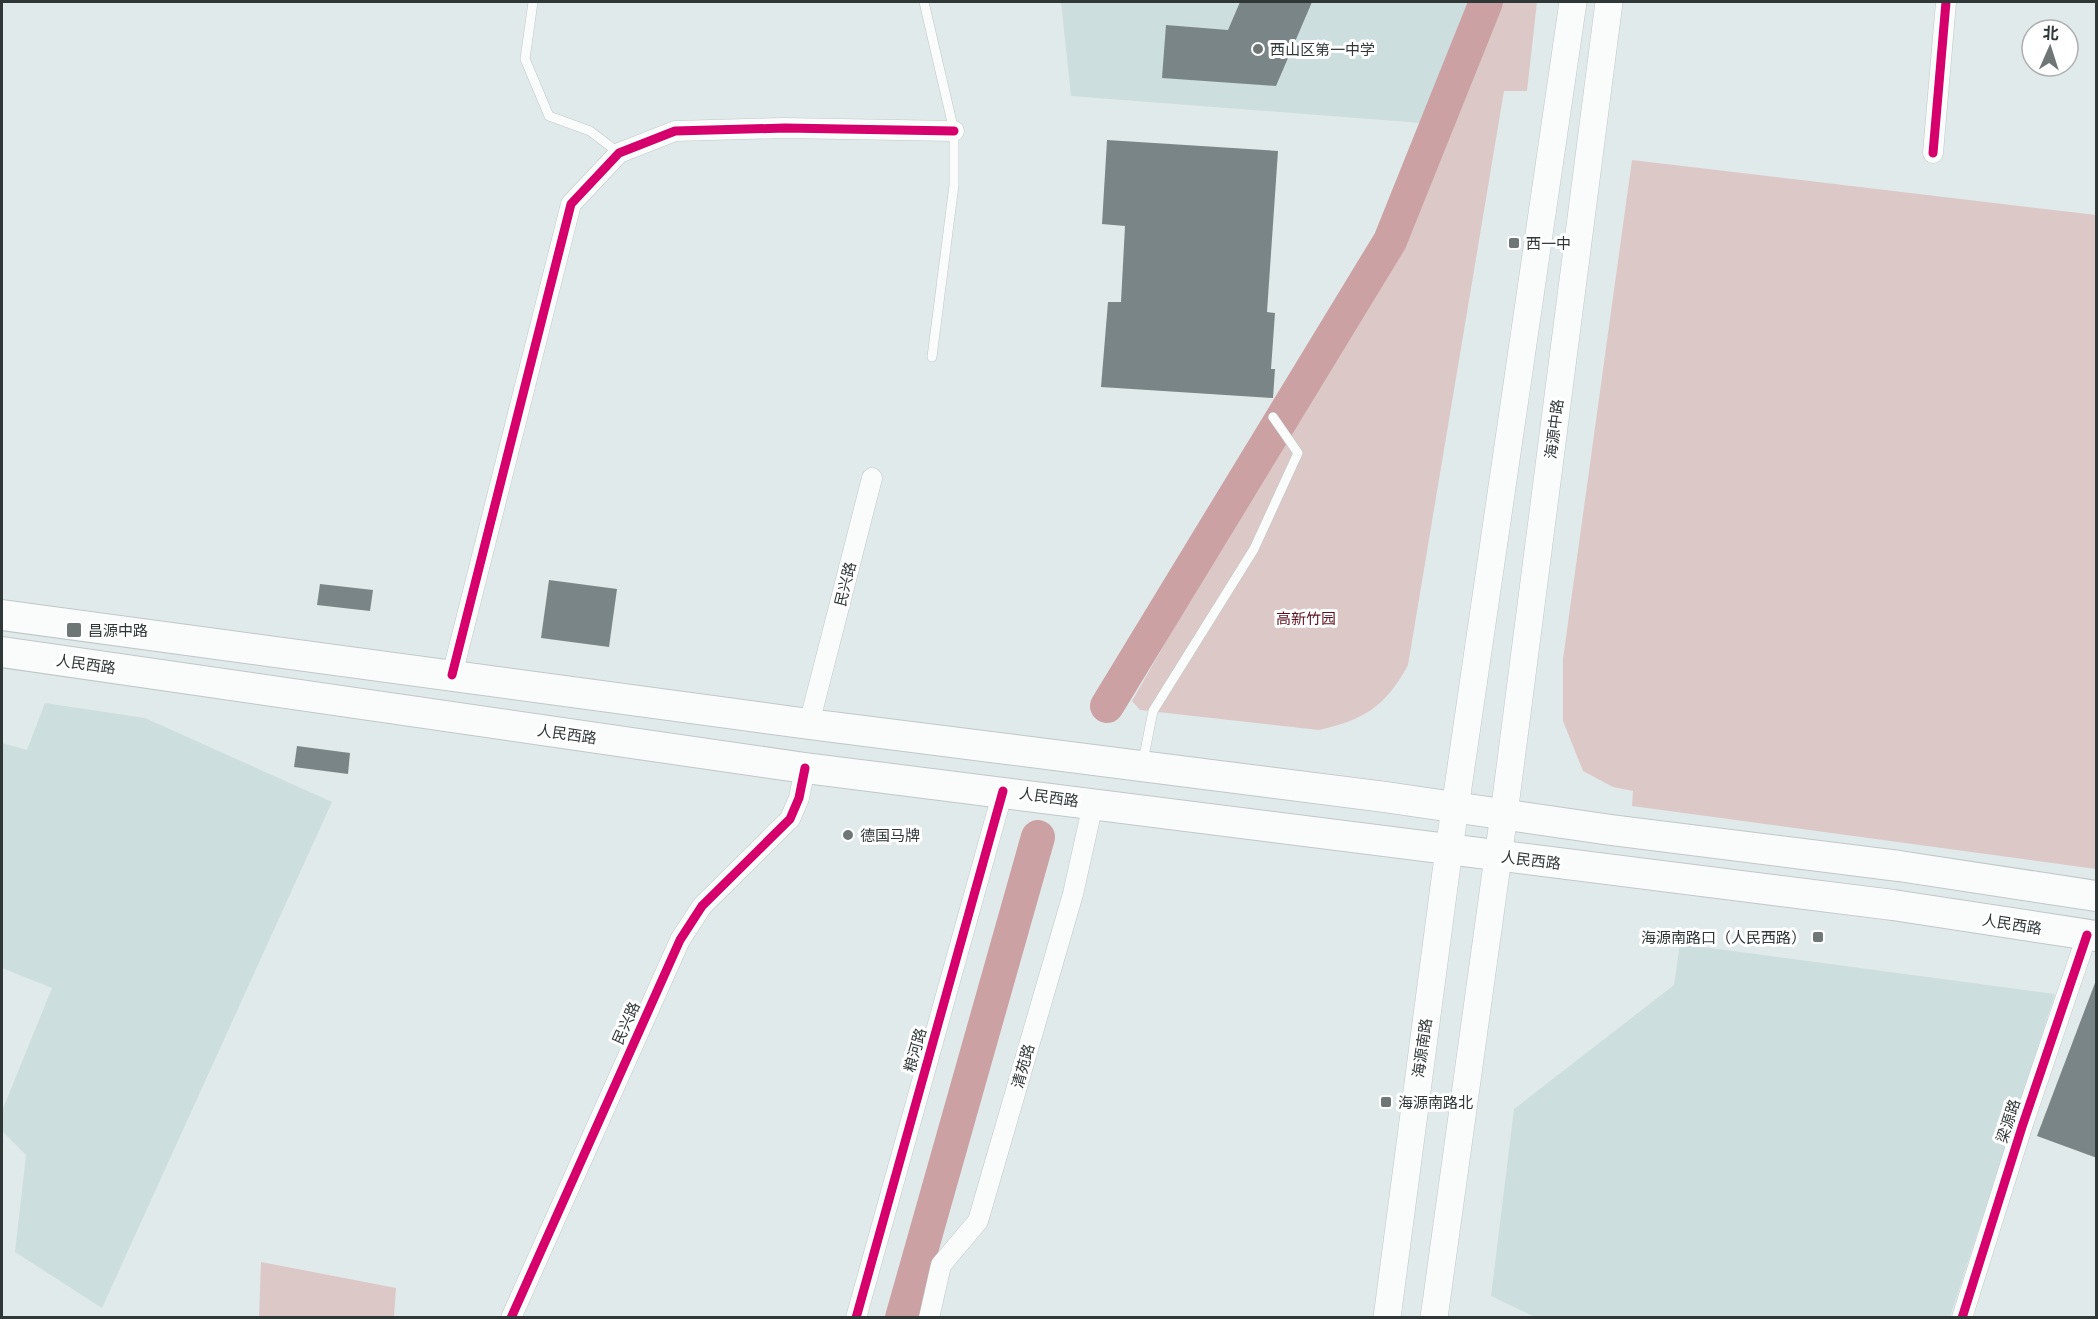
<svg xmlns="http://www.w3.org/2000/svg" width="2098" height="1319" font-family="'Archivo Narrow','Noto Sans SC',sans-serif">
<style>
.built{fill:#cddede}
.green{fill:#ddc8c8}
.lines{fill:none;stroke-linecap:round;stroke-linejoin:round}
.river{stroke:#cba1a3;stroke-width:34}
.building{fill:#798586}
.service-casing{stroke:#c0c7c7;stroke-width:10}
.minor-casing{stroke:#c0c7c7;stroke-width:21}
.secondary-casing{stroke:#c0c7c7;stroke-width:28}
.primary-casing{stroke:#c0c7c7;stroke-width:32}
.path{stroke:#c6c8c8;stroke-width:4;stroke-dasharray:1.5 4.5;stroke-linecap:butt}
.service{stroke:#fafcfc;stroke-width:9}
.minor{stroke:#fafcfc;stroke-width:20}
.secondary{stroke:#fafcfc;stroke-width:27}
.primary{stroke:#fafcfc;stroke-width:30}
.cycleway-casing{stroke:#fff;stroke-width:13}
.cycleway{stroke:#d6006c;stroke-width:9}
.poi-dot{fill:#6e7676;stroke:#fff;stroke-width:2}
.labels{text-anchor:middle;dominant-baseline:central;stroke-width:6;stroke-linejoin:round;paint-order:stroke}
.poi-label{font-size:15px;fill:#303737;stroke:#fff;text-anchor:start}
.street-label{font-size:15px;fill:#303737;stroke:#fff}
.park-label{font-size:15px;fill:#5d111f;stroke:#fff}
</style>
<rect width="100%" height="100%" fill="#e1eaea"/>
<g class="built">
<polygon points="1061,2 1468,2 1421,123 1071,96"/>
<polygon points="45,703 145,718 332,802 102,1308 15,1252 26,1155 2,1131 2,1111 52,988 2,968 2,743 27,750"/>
<polygon points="1680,944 2055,994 1950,1317 1537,1318 1491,1296 1514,1109 1674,985"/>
</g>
<g class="green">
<path d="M1494 2H1537L1527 91H1504L1408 665C1386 706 1364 720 1319 730L1140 710 1132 701 1401 232Z"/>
<polygon points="1632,160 2096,215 2096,869 1632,806 1633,791 1613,787 1583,771 1563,721 1563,659"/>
<polygon points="261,1262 396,1288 394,1317 259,1317"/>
</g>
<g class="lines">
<g class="river">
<polyline points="1107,706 1390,241 1486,2"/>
<polyline points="902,1318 1038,837"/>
</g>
</g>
<g class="building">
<polygon points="1240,2 1312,2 1276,86 1162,78 1166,25 1228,30"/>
<polygon points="1107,140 1278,151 1267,312 1275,313 1271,369 1275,369 1273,398 1101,387 1108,302 1121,302 1125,226 1102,224"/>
<polygon points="549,580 617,589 609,647 541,638"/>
<polygon points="320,584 373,590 370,611 317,605"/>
<polygon points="297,746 350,753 348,774 294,767"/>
<polygon points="2095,983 2097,984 2097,1158 2037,1136"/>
</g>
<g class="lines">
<defs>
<g id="service">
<polyline points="533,2 525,59 549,116 590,131 619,153"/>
<polyline points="924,2 954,131 954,185 932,357"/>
<polyline points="1143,761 1153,711 1254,549 1298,453 1273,417"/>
</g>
<g id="minor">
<polyline points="1933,153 1946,2"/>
<polyline points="452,675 571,204 619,153 675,131 785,128 954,131"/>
<polyline points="809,724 872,478"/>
<polyline points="511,1318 680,940 702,906 790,819 799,798 805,768"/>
<polyline points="856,1318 1003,791"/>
<polyline points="929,1318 941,1265 978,1221 1073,894 1093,804"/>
<polyline points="1962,1318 2022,1127 2087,935"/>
</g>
<g id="secondary">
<polyline points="1387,1318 1449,849 1573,2"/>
<polyline points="1434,1318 1504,814 1609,2"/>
</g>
<g id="primary">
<polyline points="2,615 809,724 1385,797 1611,830 1899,866 2096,896"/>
<polyline points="2,652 805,768 1893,905 2096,936"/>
</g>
</defs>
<use href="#service" class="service-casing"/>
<use href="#minor" class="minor-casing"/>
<use href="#secondary" class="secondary-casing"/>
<use href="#primary" class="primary-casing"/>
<polyline class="path" points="2,2 3,2"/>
<use href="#service" class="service"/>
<use href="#minor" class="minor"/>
<use href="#secondary" class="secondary"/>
<use href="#primary" class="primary"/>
<defs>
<g id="cycleway">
<polyline points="1933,153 1946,2"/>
<polyline points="452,675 571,204 619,153 675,131 785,128 954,131"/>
<polyline points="511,1318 680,940 702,906 790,819 799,798 805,768"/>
<polyline points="856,1318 1003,791"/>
<polyline points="1962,1318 2022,1127 2087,935"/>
</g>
</defs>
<use href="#cycleway" class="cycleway-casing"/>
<use href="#cycleway" class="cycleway"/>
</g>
<g class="poi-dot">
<circle cx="1258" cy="49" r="6"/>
<rect x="1508" y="237" width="12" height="12" rx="3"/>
<rect x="66" y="622" width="16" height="16" rx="3"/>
<circle cx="848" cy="835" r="6"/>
<rect x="1812" y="931" width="12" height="12" rx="3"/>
<rect x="1380" y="1096" width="12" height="12" rx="3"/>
</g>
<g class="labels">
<g class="poi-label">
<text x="1270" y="49">西山区第一中学</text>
<text x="1526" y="243">西一中</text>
<text x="88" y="630">昌源中路</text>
<text x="860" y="835">德国马牌</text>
<text x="1806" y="937" text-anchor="end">海源南路口（人民西路）</text>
<text x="1398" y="1102">海源南路北</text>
</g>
<g class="street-label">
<text transform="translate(1554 429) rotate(-83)">海源中路</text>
<text transform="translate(845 584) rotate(-76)">民兴路</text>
<text transform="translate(86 664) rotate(8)">人民西路</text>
<text transform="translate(567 734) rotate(8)">人民西路</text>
<text transform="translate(1049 797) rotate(8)">人民西路</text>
<text transform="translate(1531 860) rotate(7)">人民西路</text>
<text transform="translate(2012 924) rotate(9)">人民西路</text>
<text transform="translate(626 1023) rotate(-66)">民兴路</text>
<text transform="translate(1422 1048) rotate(-82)">海源南路</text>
<text transform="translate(915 1050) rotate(-74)">粮河路</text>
<text transform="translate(1023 1066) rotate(-74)">清苑路</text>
<text transform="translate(2008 1121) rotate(-72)">梁源路</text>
</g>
<g class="park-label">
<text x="1306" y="618">高新竹园</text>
</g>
</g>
<rect width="2098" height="1319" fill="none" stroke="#303737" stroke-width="6"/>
<g transform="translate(2050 48) rotate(3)"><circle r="28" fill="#ffffff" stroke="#acafaf" stroke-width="1.5"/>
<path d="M0-4.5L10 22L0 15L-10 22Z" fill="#6e7676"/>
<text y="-9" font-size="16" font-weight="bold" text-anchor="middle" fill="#303737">北</text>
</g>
</svg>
